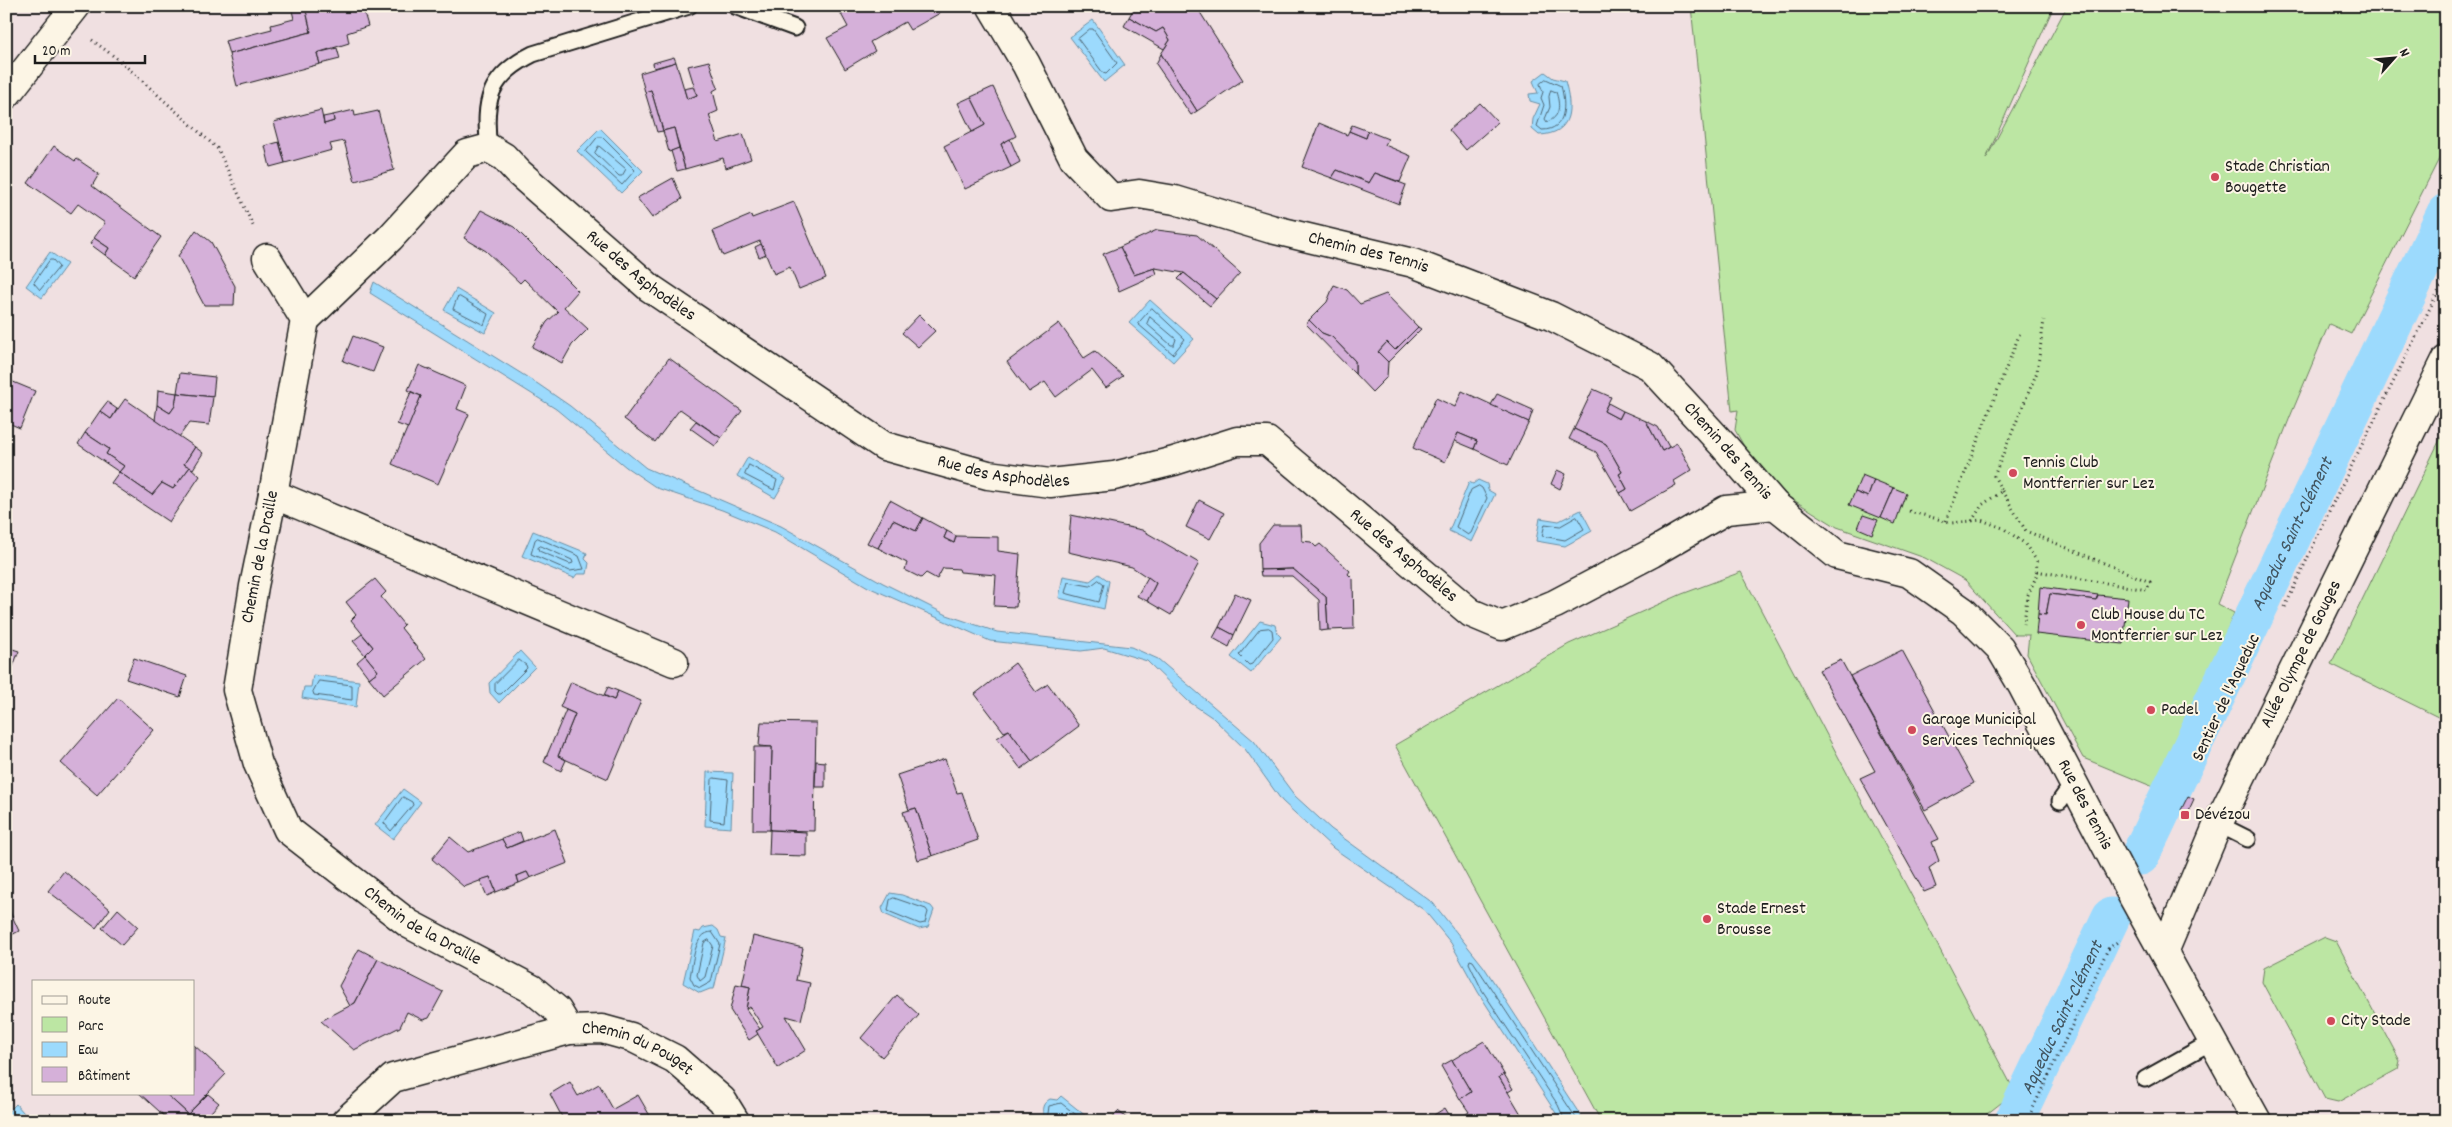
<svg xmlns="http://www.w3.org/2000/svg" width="2452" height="1127" font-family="Dekko,sans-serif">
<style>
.green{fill:#bce6a3;stroke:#6c8160}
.water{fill:#9cdafd;stroke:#698ea3}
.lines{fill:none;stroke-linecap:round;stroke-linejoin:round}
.shore{stroke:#4f6876;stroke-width:1}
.canal{stroke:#9cdafd;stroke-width:39}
.building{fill:#d5b0d9;stroke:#1c1c1c}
.service-casing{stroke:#1c1c1c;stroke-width:19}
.minor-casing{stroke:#1c1c1c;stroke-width:31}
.path{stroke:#1c1c1c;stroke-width:3;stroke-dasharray:1 4;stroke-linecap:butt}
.service{stroke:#fcf5e5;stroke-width:15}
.minor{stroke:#fcf5e5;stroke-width:28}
.poi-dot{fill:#d1495b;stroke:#fcf5e5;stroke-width:2}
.labels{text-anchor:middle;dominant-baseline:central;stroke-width:4;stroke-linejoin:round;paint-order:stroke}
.poi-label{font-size:18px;fill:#1c1c1c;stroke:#fcf5e5;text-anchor:start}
.street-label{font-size:18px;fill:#1c1c1c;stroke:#fcf5e5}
.water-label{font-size:19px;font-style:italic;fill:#425560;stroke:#fcf5e5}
</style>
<rect width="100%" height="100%" fill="#f0e0e1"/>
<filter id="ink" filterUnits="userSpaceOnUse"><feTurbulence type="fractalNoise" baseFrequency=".02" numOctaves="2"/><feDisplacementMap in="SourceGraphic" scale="10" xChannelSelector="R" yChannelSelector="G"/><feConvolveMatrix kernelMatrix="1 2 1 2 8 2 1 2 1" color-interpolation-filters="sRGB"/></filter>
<g filter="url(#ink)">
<g class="green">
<polygon points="1691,6 2054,6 1986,159 2067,6 2446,6 2446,145 2351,334 2329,324 2290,417 2217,604 2234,613 2161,790 2083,758 2027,654 2029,635 2015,635 1965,580 1925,558 1837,527 1763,481 1735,430 1738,410 1732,411"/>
<polygon points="2446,427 2446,721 2331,664"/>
<polygon points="1741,572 2015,1092 1978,1121 1601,1121 1395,745 1569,644 1682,594"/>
<polygon points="2325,937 2336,941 2400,1061 2398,1069 2338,1102 2325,1099 2262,982 2264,968"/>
</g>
<g class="water">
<polygon points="1093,20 1125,65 1104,82 1070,37"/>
<path d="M1545 72 1553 78 1565 81C1572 106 1574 134 1539 135L1532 129 1533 119 1540 104 1530 101 1529 94 1538 93 1533 81Z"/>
<polygon points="600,128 643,171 621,193 577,151"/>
<polygon points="50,252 67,264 42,298 26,286"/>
<polygon points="374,282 538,384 570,406 646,468 781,526 883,583 947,615 997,632 1131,647 1158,659 1254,741 1295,796 1331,829 1433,903 1484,967 1584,1121 1561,1121 1478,992 1451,943 1424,910 1333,848 1282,801 1245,749 1213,718 1188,701 1147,661 1104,648 1081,651 990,641 868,587 775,532 722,510 657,488 626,467 556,409 370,293"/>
<polygon points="456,289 496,313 485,333 444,310"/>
<polygon points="1150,300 1194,339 1173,362 1129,323"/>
<polygon points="748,457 786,479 775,498 737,476"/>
<polygon points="1478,480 1487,484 1488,490 1495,494 1472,542 1449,531 1469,482 1473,484"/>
<polygon points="1581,510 1592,531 1565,546 1536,541 1540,518 1559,521"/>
<polygon points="533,531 587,553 585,559 589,563 587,574 577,574 574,578 522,556"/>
<polygon points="1099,574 1109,581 1104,609 1059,598 1063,576 1090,581"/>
<polygon points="1260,621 1275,625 1277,633 1281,637 1251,673 1231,657"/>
<polygon points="520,651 535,667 499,703 490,693 489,683"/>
<polygon points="313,675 359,681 356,707 302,698 304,687 311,687"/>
<polygon points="707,772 733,773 731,828 705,826"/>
<polygon points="403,789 421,802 393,839 375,825"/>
<polygon points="890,893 902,895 931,906 934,910 928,927 919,929 884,914 882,908"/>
<polygon points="713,926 718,930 721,937 726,938 714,989 710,989 700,993 683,983 695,931 700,932 703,928"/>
<path d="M1061 1096 1092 1121H1044L1042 1119 1044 1116C1041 1108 1043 1103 1050 1099L1057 1100Z"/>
<polygon points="16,1104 31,1121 6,1121 6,1114"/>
</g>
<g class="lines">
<g class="shore">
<polygon points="1090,29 1093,29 1117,63 1106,74 1103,73 1078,39"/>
<path d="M1546 79 1561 86C1566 104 1567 130 1542 130L1537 126 1544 105 1541 98 1543 92 1540 84Z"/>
<path d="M1551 90 1556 92C1560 104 1561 117 1547 122L1545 119 1550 107 1549 97Z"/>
<polygon points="598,137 602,137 635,170 622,185 586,152"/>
<polygon points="599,146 626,169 622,176 619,176 595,153"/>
<polygon points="50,260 53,260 59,267 40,290 34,283"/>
<polygon points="460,297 488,314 484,325 453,309 457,298"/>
<polygon points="1152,308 1185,339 1173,354 1138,324"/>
<polygon points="1150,317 1176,339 1174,345 1171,345 1147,324"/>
<polygon points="749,465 777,480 774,490 745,475"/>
<polygon points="1479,486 1482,488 1487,498 1471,533 1468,535 1456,527 1471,490"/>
<polygon points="1577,517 1584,529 1565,540 1542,536 1545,524 1560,526"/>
<polygon points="538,538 579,556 584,569 570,571 531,554 535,540"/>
<polygon points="541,546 572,560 573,563 570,564 539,551 538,548"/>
<polygon points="1099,580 1104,584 1099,602 1065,593 1068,582 1090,586"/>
<polygon points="1269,628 1272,630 1273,638 1252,664 1249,665 1239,655 1260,629"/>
<polygon points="519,660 526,665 527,668 501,694 498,694 495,691 495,684"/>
<polygon points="319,681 352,685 352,700 314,695 313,692"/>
<polygon points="714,778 728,780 724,822 710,820 712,780"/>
<polygon points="403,797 412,802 413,805 391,831 384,823"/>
<polygon points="894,898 926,909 928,912 925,923 920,924 888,911 890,900"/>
<path d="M712 932 720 944 711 982 700 988 694 985 690 977C693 963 694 932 712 932Z"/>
<polygon points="709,940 713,946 705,977 700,981 697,975 704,943"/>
<polyline points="1047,1121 1049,1106 1061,1103 1084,1121"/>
<polyline points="1565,1121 1558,1105 1482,990 1469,963 1470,960 1473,961 1578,1121"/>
</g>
<g class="canal">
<path id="s1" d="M2140 856 2446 213"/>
<path id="s2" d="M2014 1121 2111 917"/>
</g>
</g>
<g class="building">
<polygon points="291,6 305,6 311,32 229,54 225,41 272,29 271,25 294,19"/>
<polygon points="305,6 362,6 368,26 347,33 349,43 317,53 320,64 237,86 229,54 311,32"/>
<polygon points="836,6 848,6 850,9 841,14"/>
<polygon points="848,6 936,6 940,13 910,30 905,22 870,42 875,51 845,69 827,38 848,27 841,14 850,9"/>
<polygon points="1135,6 1196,6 1243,80 1197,111 1161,54 1170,40 1163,28 1156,32 1129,17"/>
<polygon points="1129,17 1156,32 1163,28 1170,40 1164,49 1124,26"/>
<polygon points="337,48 340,59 320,64 317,53"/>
<polygon points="1161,54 1197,111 1191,115 1156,64"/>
<polygon points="674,57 676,62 654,68 653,63"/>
<polygon points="709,61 718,88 713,91 718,111 709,115 718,142 743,134 751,159 726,168 723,158 685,169 674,128 663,131 651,90 645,92 640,73 676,62 687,99 697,95 688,66"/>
<polygon points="693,87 697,95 687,99 684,89"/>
<polygon points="993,87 1016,136 1001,144 1011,167 965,189 944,146 985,125 971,97"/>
<polygon points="651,90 663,131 657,132 645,92"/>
<polygon points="971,97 985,125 972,132 958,103"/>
<polygon points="1480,103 1498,122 1466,150 1449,130"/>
<polygon points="321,110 324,124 334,121 333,115 354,110 355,116 378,111 394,170 355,181 344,141 330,144 332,150 285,163 274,122"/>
<polygon points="333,115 334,121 324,124 323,117"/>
<polygon points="1319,123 1347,135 1349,131 1366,138 1368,131 1388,139 1385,145 1411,156 1400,182 1375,173 1369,183 1337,170 1332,178 1302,167"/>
<polygon points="1352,125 1368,131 1366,138 1349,131"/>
<polygon points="674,128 679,148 669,152 663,131"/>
<polygon points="1010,139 1020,162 1011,167 1001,144"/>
<polygon points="279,142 285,163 270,167 265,146"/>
<polygon points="54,146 75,161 77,159 99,174 92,186 161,237 134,276 105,255 109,248 94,238 105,223 78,204 71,213 28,183"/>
<polygon points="679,148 685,169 677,171 671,151"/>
<polygon points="1337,170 1369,183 1375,173 1406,185 1399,204 1332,178"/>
<polygon points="673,178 682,199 652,218 637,198"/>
<polygon points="794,202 826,278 799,289 790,267 774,274 760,241 723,256 713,231 751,215 752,218"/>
<polygon points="481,210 514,227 578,291 564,307 588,329 572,345 562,363 532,347 547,322 558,312 524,279 520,283 486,251 464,238"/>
<polygon points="196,230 211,242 235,286 234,305 204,305 178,256"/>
<polygon points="1157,230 1197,235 1240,273 1216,299 1184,273 1155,268 1134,275 1120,247"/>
<polygon points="94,238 109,248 105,255 90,244"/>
<polygon points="761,244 766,254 759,257 755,247"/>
<polygon points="1120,247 1134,275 1155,268 1157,274 1119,291 1103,254"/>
<polygon points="1184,273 1216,299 1210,306 1178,279"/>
<polygon points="1334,285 1347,290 1360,304 1386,294 1418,327 1395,350 1387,342 1378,352 1388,362 1387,377 1372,392 1355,374 1355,361 1332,337 1322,333 1309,320 1327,302"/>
<polygon points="919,315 935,331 918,347 902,333"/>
<polygon points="1309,320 1322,333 1332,337 1355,361 1355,374 1306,324"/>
<polygon points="1059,323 1084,358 1095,351 1123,376 1106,388 1092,370 1056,397 1045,382 1029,392 1007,362"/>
<polygon points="1418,327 1421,329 1388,362 1378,352 1387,342 1395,350"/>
<polygon points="353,336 383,347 373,372 343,361"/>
<polygon points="669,358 742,411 721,438 680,409 655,442 624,419"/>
<polygon points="419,365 466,386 457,409 469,414 438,484 392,464 421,396 408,390"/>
<polygon points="180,373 215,377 213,397 177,393"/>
<polygon points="6,379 35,391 20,428 6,422"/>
<polygon points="1593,389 1611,397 1604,411 1619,419 1623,411 1646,421 1662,451 1677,443 1692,470 1674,481 1676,485 1630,511 1620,493 1627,489 1619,474 1622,472 1606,444 1574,429"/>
<polygon points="158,390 177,393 175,406 170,413 157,405"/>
<polygon points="1462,391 1529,422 1508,465 1474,449 1477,441 1458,433 1445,462 1413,448 1436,398 1455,407"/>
<polygon points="411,392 421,396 408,428 397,424"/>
<polygon points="177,393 213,397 209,425 189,423 179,437 155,420 157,405 170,413 175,406"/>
<polygon points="1497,394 1533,410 1529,422 1491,405"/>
<polygon points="125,399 195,447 184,464 190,467 173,489 162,483 152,495 119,472 124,466 106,454 109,449 85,433 100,411 111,419"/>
<polygon points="107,402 117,409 111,419 100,411"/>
<polygon points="1608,403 1623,411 1619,419 1604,411"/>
<polygon points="696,421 721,438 715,446 690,428"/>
<polygon points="1646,421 1658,427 1669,447 1662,451"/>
<polygon points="1574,429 1606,444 1622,472 1619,474 1627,489 1620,493 1596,452 1569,439"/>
<polygon points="85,433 109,449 106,454 124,466 119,472 78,444"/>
<polygon points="1458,433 1477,441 1474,449 1455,441"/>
<polygon points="195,447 203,453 193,469 184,464"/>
<polygon points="190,467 200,476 169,522 111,483 119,472 152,495 162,483 173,489"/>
<polygon points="1557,470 1566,474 1560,489 1551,484"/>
<polygon points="1862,475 1874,480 1868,497 1855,492"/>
<polygon points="1874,480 1894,488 1881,518 1849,505 1855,492 1868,497"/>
<polygon points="1894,488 1906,493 1895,524 1881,518"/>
<polygon points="890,500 923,518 916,531 893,520 878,548 867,543"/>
<polygon points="1199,500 1224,513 1210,539 1186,527"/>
<polygon points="1071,515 1142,530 1199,563 1171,615 1147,601 1156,583 1132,567 1068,552"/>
<polygon points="1863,515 1878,520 1872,534 1858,528"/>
<polygon points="923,518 947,531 944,538 954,543 956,536 998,537 998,551 1020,554 1016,607 994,606 996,575 960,572 959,569 943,568 937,579 926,573 921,578 905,570 907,563 878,548 893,520 916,531"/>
<polygon points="1273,525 1301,525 1302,541 1311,542 1316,547 1320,544 1350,571 1348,574 1353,579 1354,629 1328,630 1326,597 1293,569 1260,570 1259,543"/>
<polygon points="947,531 956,536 954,543 944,538"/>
<polygon points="1293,569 1326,597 1328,630 1320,631 1319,600 1292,576 1261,576 1260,570"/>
<polygon points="1148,577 1156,583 1147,601 1137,596"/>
<polygon points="375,579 386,592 381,597 404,625 401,628 426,659 383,695 369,678 378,671 365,655 373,647 351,620 356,615 346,602"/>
<polygon points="2040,587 2098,595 2096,600 2050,594 2046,615 2038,614"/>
<polygon points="1235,593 1251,600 1234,635 1219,627"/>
<polygon points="2050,594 2096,600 2098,595 2128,598 2123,644 2036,634 2038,614 2046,615"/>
<polygon points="1219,627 1234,635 1229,647 1213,638"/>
<polygon points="362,634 373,647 365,655 353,641"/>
<polygon points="6,647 19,651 10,674 6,673"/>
<polygon points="1902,650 1974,783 1925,810 1850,676"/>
<polygon points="365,655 378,671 369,678 357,662"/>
<polygon points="134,658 187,676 180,697 126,679"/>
<polygon points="1841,660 1939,839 1932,842 1939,861 1929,868 1936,887 1924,892 1860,778 1875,771 1819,670"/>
<polygon points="1015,663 1036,692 1048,684 1079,726 1032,761 1009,730 1004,732 975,694"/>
<polygon points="571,682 614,700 618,691 641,701 608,779 558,756 575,714 560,707"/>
<polygon points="608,687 618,691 614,700 604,695"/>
<polygon points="118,698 154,730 97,795 61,763"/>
<polygon points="566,710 575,714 558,756 566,760 561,771 544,762"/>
<polygon points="761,722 816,723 814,831 770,830 772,747 759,746"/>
<polygon points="1009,730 1032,761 1021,769 997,738"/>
<polygon points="754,747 772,747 770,830 753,830"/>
<polygon points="945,759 957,793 962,792 978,840 932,856 916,808 909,810 897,775"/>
<polygon points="816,761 825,762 825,787 815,787"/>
<polygon points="2188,796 2194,799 2188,812 2181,810"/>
<polygon points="916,808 932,856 918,860 903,812"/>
<polygon points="555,829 568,863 530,878 527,872 517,876 519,883 496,892 490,877 464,887 432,859 450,837 468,852 502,839 507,848"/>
<polygon points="770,830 806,832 806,856 769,855"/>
<polygon points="520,832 523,841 507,848 502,839"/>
<polygon points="64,871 110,909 96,928 48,891"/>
<polygon points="527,872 530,878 519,883 517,876"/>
<polygon points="490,877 496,892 487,896 480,880"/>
<polygon points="6,903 19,931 6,938"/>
<polygon points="118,909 138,927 122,945 102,928"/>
<polygon points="753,936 803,948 796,980 810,983 801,1020 786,1016 806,1050 778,1068 756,1031 763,1027 750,1007 746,1009 750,987 742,985"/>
<polygon points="359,949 378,959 355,1003 350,1006 339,986"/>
<polygon points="378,959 443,992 429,1018 423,1020 407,1012 400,1027 354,1050 321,1021 355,1003"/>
<polygon points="736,984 750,987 746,1009 760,1029 756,1031 758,1034 749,1040 730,1010"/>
<polygon points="897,995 919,1015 882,1057 861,1038"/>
<polygon points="1484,1041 1504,1074 1499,1077 1521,1114 1510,1121 1456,1121 1469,1112 1460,1099 1471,1092 1452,1060"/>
<polygon points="194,1045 226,1074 188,1114 165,1093 194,1093"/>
<polygon points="1452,1060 1471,1092 1460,1099 1441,1066"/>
<polygon points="1504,1074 1513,1089 1508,1092 1499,1077"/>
<polygon points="570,1082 578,1096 599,1084 613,1109 638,1095 653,1121 556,1121 562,1117 550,1094"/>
<polygon points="139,1093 165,1093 188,1114 208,1094 219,1103 203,1121 170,1121"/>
<polygon points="1445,1108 1453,1121 1437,1121 1434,1115"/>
<polygon points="1118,1111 1130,1121 1109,1121"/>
</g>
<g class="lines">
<defs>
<g id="service">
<polyline points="735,6 795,28"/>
<path d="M489 148C483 100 489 76 533 54L689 6"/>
<polyline points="2060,801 2073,783"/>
<polyline points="2218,824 2248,839"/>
<polyline points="2145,1079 2213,1041"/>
</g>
<g id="minor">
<path id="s3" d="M992 7 1026 64 1074 159 1111 198 1139 194 1175 200 1271 229 1413 263 1551 316 1650 366 1724 446 1775 505 1837 555 1909 573 1963 611 2000 648 2023 687 2133 897 2257 1121"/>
<polyline points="6,95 76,6"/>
<path id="s4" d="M267 258 305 320 273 494 254 586 237 690 258 764 288 830 409 924 532 989 557 1010 569 1030"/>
<path id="s5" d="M305 320 390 238 467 154 489 148 504 157 519 173 650 288 884 446 988 475 1050 483 1114 476 1174 461 1237 441H1267L1471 613 1502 626 1555 604 1652 553 1726 510 1775 505"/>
<polyline points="273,494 674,662"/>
<path id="s6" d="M2164 952 2218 824 2446 360"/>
<path id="s7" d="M346 1121 393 1078 569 1030 602 1029 631 1037 675 1059 722 1100 735 1121"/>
</g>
</defs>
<use href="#service" class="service-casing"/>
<use href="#minor" class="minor-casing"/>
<g class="path">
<polyline points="92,40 119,60 218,149 254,228"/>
<polyline points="2002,491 2026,531 2150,582 2147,590 2036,571"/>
<polyline points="1909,511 1952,523 1981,520 2003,528 2024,543 2037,561 2036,577 2027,597 2024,624"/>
<polyline points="1946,521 2020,333"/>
<polyline points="1972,521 1982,505 2002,491 1994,476 2037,372 2044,320"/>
<polyline points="2285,607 2331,507 2446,276"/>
<polyline points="2027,1121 2108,949 2120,940"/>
</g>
<use href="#service" class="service"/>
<use href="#minor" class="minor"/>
</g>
</g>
<g class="poi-dot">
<circle cx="2215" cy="177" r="5"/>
<circle cx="2013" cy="473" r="5"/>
<circle cx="2081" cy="625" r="5"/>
<circle cx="2151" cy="710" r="5"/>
<circle cx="1912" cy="730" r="5"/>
<rect x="2180" y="810" width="10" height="10" rx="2.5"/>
<circle cx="1707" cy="919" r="5"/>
<circle cx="2331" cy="1021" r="5"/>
</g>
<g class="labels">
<g class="poi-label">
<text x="2225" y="167">Stade Christian<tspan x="2225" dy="21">Bougette</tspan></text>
<text x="2023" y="463">Tennis Club<tspan x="2023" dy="21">Montferrier sur Lez</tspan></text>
<text x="2091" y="615">Club House du TC<tspan x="2091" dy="21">Montferrier sur Lez</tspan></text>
<text x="2161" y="710">Padel</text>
<text x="1922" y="720">Garage Municipal<tspan x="1922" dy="21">Services Techniques</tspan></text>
<text x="2195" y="815">Dévézou</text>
<text x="1717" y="909">Stade Ernest<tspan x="1717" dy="21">Brousse</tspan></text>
<text x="2341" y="1021">City Stade</text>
</g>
<g class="street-label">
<text stroke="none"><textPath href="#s3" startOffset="492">Chemin des Tennis</textPath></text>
<text stroke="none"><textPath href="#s5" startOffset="454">Rue des Asphodèles</textPath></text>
<text stroke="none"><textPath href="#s3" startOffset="912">Chemin des Tennis</textPath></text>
<text stroke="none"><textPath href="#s5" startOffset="874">Rue des Asphodèles</textPath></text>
<text stroke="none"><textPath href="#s5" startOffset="1322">Rue des Asphodèles</textPath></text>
<text transform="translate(261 557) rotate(-79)">Chemin de la Draille</text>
<text stroke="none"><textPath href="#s6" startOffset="328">Allée Olympe de Gouges</textPath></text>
<text transform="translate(2227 698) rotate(-65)">Sentier de l'Aqueduc</text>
<text stroke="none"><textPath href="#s3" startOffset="1434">Rue des Tennis</textPath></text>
<text stroke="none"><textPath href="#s4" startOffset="764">Chemin de la Draille</textPath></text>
<text stroke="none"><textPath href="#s7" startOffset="319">Chemin du Pouget</textPath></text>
</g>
<g class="water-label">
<text stroke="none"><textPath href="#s1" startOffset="356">Aqueduc Saint-Clément</textPath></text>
<text stroke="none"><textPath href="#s2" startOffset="114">Aqueduc Saint-Clément</textPath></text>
</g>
</g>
<rect width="2452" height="1127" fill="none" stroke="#fcf5e5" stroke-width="25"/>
<rect x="12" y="12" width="2427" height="1102" fill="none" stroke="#1c1c1c" stroke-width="2" filter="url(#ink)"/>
<rect x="32" y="980" width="162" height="115" fill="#fcf5e5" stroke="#a29e95"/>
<rect x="42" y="996" width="25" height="8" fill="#fcf5e5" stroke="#a29e95"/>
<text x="78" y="1004" font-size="15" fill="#1c1c1c">Route</text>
<rect x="42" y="1017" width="25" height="15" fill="#bce6a3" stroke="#a29e95"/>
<text x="78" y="1030" font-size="15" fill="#1c1c1c">Parc</text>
<rect x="42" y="1042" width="25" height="15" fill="#9cdafd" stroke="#a29e95"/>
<text x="78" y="1054" font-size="15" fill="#1c1c1c">Eau</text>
<rect x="42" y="1067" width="25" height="15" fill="#d5b0d9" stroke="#a29e95"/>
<text x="78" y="1080" font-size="15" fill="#1c1c1c">Bâtiment</text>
<g transform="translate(2394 58) rotate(63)" stroke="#fcf5e5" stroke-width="4" paint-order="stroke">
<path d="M0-4L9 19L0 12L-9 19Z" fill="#1c1c1c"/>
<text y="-8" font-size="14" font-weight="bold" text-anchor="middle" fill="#1c1c1c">N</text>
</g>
<path d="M35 55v8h110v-8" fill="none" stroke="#1c1c1c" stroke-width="2.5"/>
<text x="42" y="55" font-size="15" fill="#1c1c1c" stroke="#fcf5e5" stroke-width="4" paint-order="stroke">20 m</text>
</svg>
